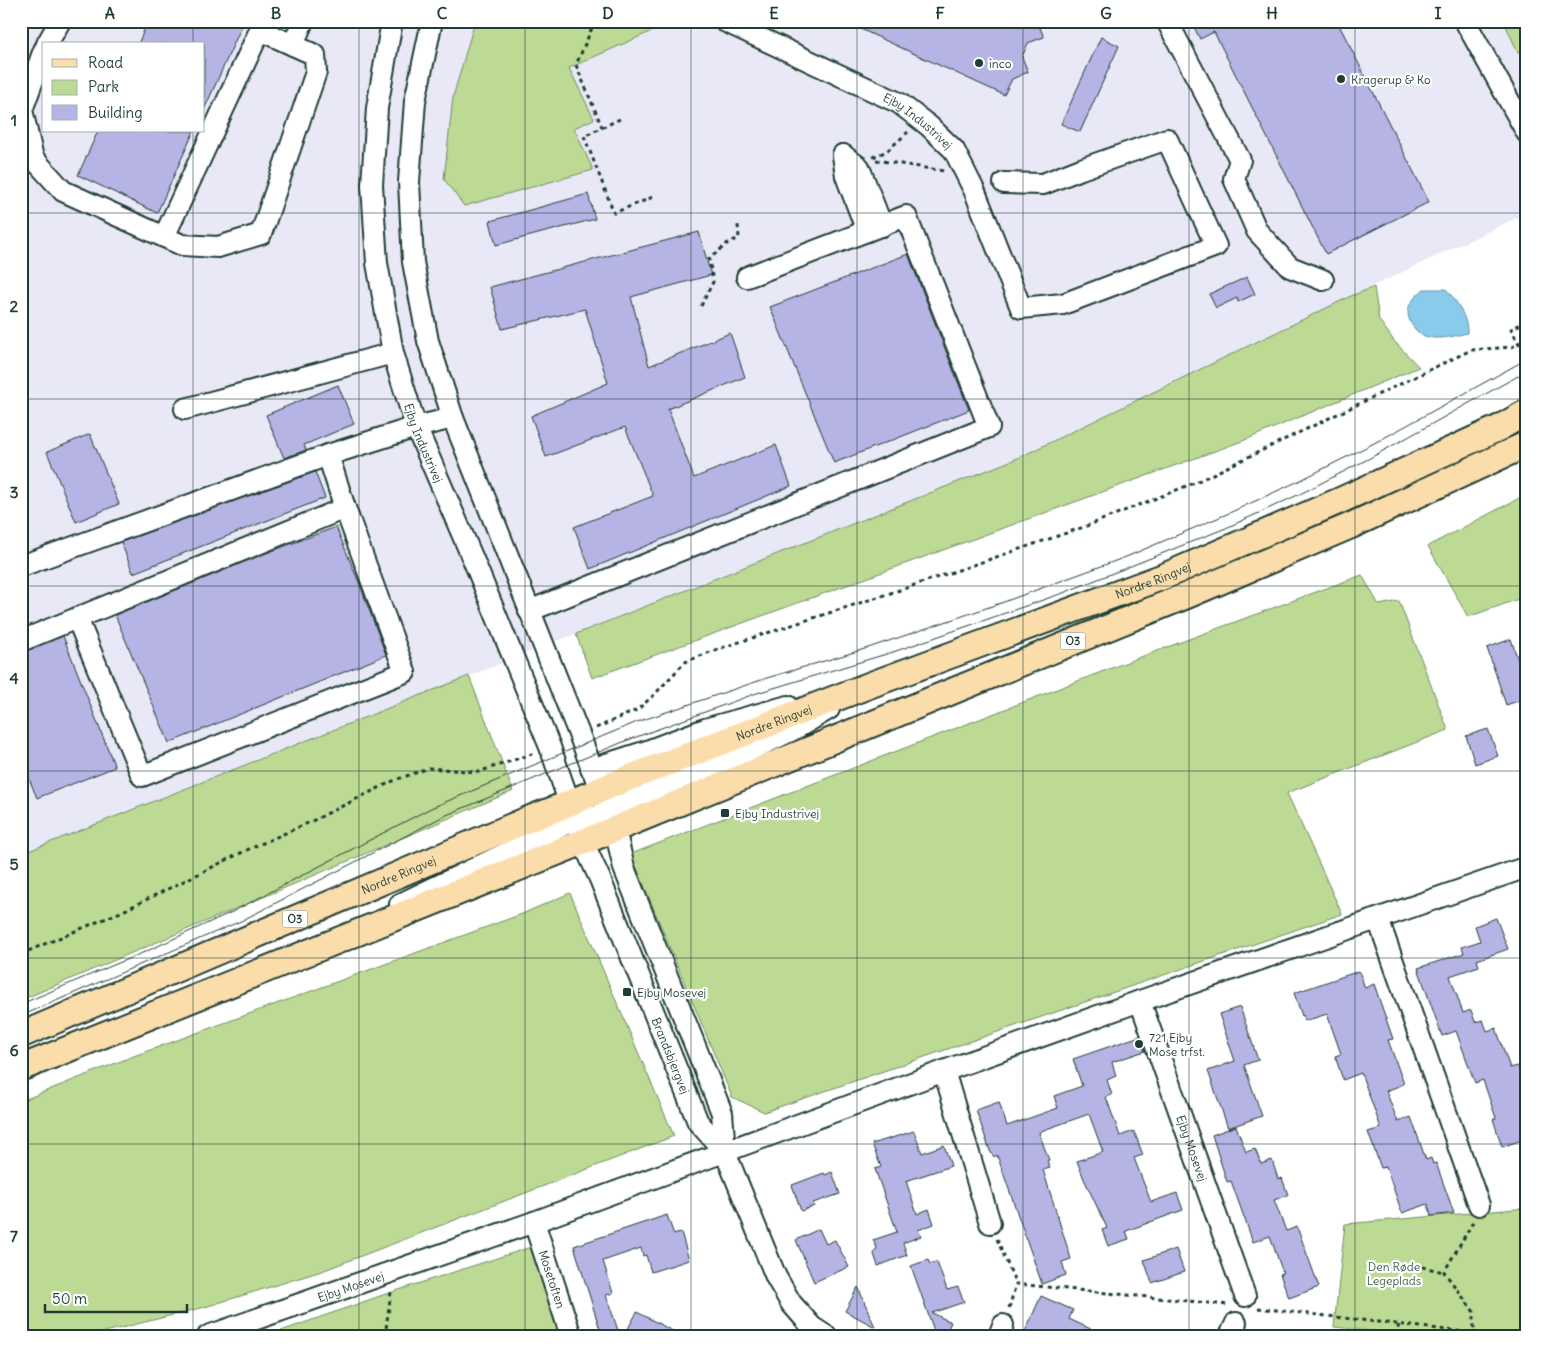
<svg xmlns="http://www.w3.org/2000/svg" width="1548" height="1357" font-family="Delius,sans-serif">
<style>
.built{fill:#e9e8f7;fill-rule:evenodd}
.green{fill:#bcda93;stroke:#6e8c64}
.water{fill:#89cbea;stroke:#5f92a1}
.building{fill:#b6b3e5;stroke:#1f3d34}
.lines{fill:none;stroke-linecap:round;stroke-linejoin:round}
.minor-casing{stroke:#1f3d34;stroke-width:24}
.major-casing{stroke:#1f3d34;stroke-width:29}
.path{stroke:#1f3d34;stroke-width:3;stroke-dasharray:4 4;stroke-linecap:butt}
.minor{stroke:#fff;stroke-width:20}
.major{stroke:#faddab;stroke-width:25}
.tram{stroke:#1f3d34;stroke-width:1}
.grid{fill:none;stroke:#1f3d34;stroke-width:1;stroke-opacity:0.55}
.poi-dot{fill:#1f3d34;stroke:#fff;stroke-width:2}
.labels{text-anchor:middle;dominant-baseline:central;stroke-width:4.5;stroke-linejoin:round;paint-order:stroke}
.shield{fill:#fff;stroke:#627771;stroke-width:1}
.shield-label{font-size:11px;font-weight:bold;fill:#1f3d34}
.poi-label{font-size:12px;fill:#1f3d34;stroke:#fff;text-anchor:start}
.street-label{font-size:12px;fill:#1f3d34;stroke:#fff}
.park-label{font-size:12px;fill:#46644c;stroke:#fff}
.neatline{fill:none;stroke:#1f3d34;stroke-width:2}
.grid-label{font-size:16px;text-anchor:middle;font-weight:bold;fill:#1f3d34}
</style>
<rect width="100%" height="100%" fill="#fff"/>
<filter id="ink" filterUnits="userSpaceOnUse"><feTurbulence type="fractalNoise" baseFrequency=".02" numOctaves="2"/><feDisplacementMap in="SourceGraphic" scale="10" xChannelSelector="R" yChannelSelector="G"/><feConvolveMatrix kernelMatrix="1 2 1 2 8 2 1 2 1" color-interpolation-filters="sRGB"/></filter>
<g filter="url(#ink)">
<path class="built" d="M21 21H1527V213L1295 323 1018 458 21 854ZM44 44H204V131H44Z"/>
<g class="green">
<polygon points="475,21 662,21 668,24 569,68 594,119 574,128 593,170 464,206 444,179 453,97"/>
<polygon points="1504,21 1527,21 1527,51 1518,53"/>
<polygon points="1374,287 1379,320 1394,341 1419,367 1245,440 592,678 576,634 1018,458 1351,296"/>
<polygon points="1527,494 1527,596 1468,617 1428,546"/>
<polygon points="1362,575 1379,605 1399,601 1448,730 1287,793 1342,914 764,1112 732,1097 631,854 1127,662"/>
<polygon points="469,676 513,791 21,1000 21,854"/>
<polygon points="570,893 674,1136 322,1271 205,1307 97,1334 76,1336 21,1336 21,1101 131,1057 522,914"/>
<polygon points="1527,1208 1527,1336 1421,1336 1334,1327 1345,1224"/>
<polygon points="534,1246 563,1336 267,1336 380,1296"/>
</g>
<path class="water" d="M1424 289H1446C1456 300 1468 318 1467 333 1455 336 1440 340 1428 337 1417 335 1407 322 1408 310 1410 301 1418 294 1424 289Z"/>
<g class="building">
<polygon points="148,21 244,21 204,110 204,44 138,44"/>
<polygon points="843,21 1037,21 1044,37 1028,43 1022,57 1028,72 1012,79 1004,95"/>
<polygon points="1191,21 1337,21 1429,202 1326,254 1214,32 1200,39"/>
<polygon points="1101,37 1119,46 1080,132 1061,124"/>
<polygon points="98,131 194,131 157,213 78,175"/>
<polygon points="588,194 595,219 496,245 490,221"/>
<polygon points="699,232 711,275 631,297 649,366 730,333 745,377 668,409 694,478 776,445 791,486 590,569 574,527 653,496 625,427 546,457 531,416 608,383 585,309 502,329 490,287"/>
<polygon points="908,254 969,410 834,463 770,307"/>
<polygon points="1247,277 1255,294 1238,302 1237,298 1216,308 1209,294"/>
<polygon points="338,385 354,424 304,445 306,450 284,458 266,415"/>
<polygon points="90,434 119,504 76,522 47,452"/>
<polygon points="315,472 325,498 133,573 121,542"/>
<polygon points="336,527 360,585 386,655 169,743 115,615 264,554"/>
<polygon points="63,636 115,767 37,798 21,759 21,653"/>
<polygon points="1511,639 1527,687 1527,698 1506,705 1487,648"/>
<polygon points="1488,729 1498,756 1475,764 1466,736"/>
<polygon points="1496,918 1508,949 1477,960 1479,966 1450,976 1463,1013 1471,1010 1475,1022 1483,1020 1487,1031 1496,1028 1510,1068 1518,1066 1527,1093 1527,1138 1502,1147 1493,1119 1496,1118 1483,1080 1475,1083 1456,1031 1442,1036 1418,968 1464,953 1462,947 1480,941 1475,926"/>
<polygon points="1359,971 1365,988 1374,984 1393,1039 1388,1040 1404,1084 1386,1091 1398,1122 1411,1117 1426,1160 1431,1158 1433,1164 1436,1163 1454,1213 1431,1216 1428,1204 1402,1213 1386,1167 1381,1168 1368,1132 1381,1128 1361,1073 1343,1080 1335,1056 1341,1054 1327,1014 1305,1021 1303,1015 1302,1016 1294,993"/>
<polygon points="1240,1007 1258,1060 1244,1065 1262,1116 1228,1128 1208,1071 1235,1061 1219,1014"/>
<polygon points="1140,1036 1145,1051 1112,1062 1116,1076 1107,1080 1112,1095 1106,1097 1120,1136 1134,1131 1143,1155 1134,1158 1151,1202 1177,1193 1183,1210 1126,1231 1129,1239 1108,1246 1102,1230 1107,1228 1084,1179 1077,1161 1103,1152 1089,1114 1041,1131 1039,1133 1049,1160 1047,1161 1050,1168 1043,1170 1071,1259 1062,1262 1066,1275 1042,1284 997,1155 994,1157 990,1151 976,1110 999,1102 1007,1126 1058,1108 1054,1096 1082,1086 1073,1059"/>
<polygon points="1236,1126 1246,1152 1255,1149 1261,1164 1272,1160 1278,1179 1282,1178 1288,1195 1274,1200 1286,1231 1297,1227 1319,1287 1289,1298 1280,1274 1283,1273 1270,1236 1253,1242 1231,1181 1227,1182 1212,1135"/>
<polygon points="914,1131 922,1153 944,1145 951,1166 906,1181 917,1214 929,1209 934,1224 918,1230 921,1236 903,1243 907,1255 878,1266 874,1254 877,1248 873,1240 897,1232 875,1169 881,1167 872,1144"/>
<polygon points="832,1172 840,1194 813,1203 814,1206 801,1211 792,1185 824,1173 825,1175"/>
<polygon points="667,1215 674,1235 681,1232 689,1260 651,1272 646,1255 643,1256 641,1248 603,1261 613,1293 606,1295 620,1336 602,1336 574,1246"/>
<polygon points="819,1229 826,1244 835,1240 849,1267 814,1282 796,1240"/>
<polygon points="1176,1249 1184,1272 1152,1283 1144,1260"/>
<polygon points="928,1260 930,1264 937,1262 947,1290 958,1287 964,1302 932,1313 951,1322 945,1336 936,1336 911,1266"/>
<polygon points="858,1287 875,1327 845,1311"/>
<polygon points="1041,1296 1073,1310 1069,1319 1106,1336 1023,1336"/>
<polygon points="637,1312 682,1336 624,1336"/>
</g>
<g class="lines">
<defs>
<g id="minor">
<path id="s1" d="M392 21 377 108 372 185 377 263 393 353 416 427 473 559 550 747 583 842 600 879 698 1122 725 1152"/>
<polyline points="432,21 415,101 409,182 413,262 428,341 453,418 579,734 615,829 624,868 722,1113 725,1152 776,1277 791,1303 812,1327 826,1336"/>
<path id="s2" d="M724 21 899 103 929 126 954 150 975 192 1021 308 1063 304 1216 246 1167 139 1081 169 1043 184 1004 183"/>
<polyline points="1167,21 1240,160 1234,179 1257,231 1290,267 1323,280"/>
<polyline points="1465,21 1527,133"/>
<polyline points="47,44 60,21"/>
<polyline points="293,45 303,21"/>
<polyline points="44,50 22,110 33,158 63,191 182,245 218,247 261,234 316,72 315,55 260,30 164,237"/>
<polyline points="843,155 859,167 882,226"/>
<polyline points="843,155 846,176 867,231"/>
<polyline points="185,409 393,353"/>
<polyline points="21,566 328,455 416,427 453,418"/>
<polyline points="529,611 989,427 906,216 747,277"/>
<polyline points="77,618 142,776 405,672 345,508 328,455"/>
<polyline points="21,641 345,508"/>
<polyline points="591,769 644,752 705,729 788,706"/>
<polyline points="583,842 591,824 607,809 724,763 797,728 829,709"/>
<polyline points="400,904 548,833 575,819 585,809"/>
<polyline points="1378,919 1479,1205"/>
<path id="s3" d="M1140 1001 1245 1296"/>
<polyline points="944,1071 990,1223"/>
<path id="s4" d="M534 1222 571 1336"/>
<path id="s5" d="M208 1336 534 1222 944 1071 1140 1001 1527 867"/>
<polyline points="999,1336 1003,1325"/>
<polyline points="1230,1336 1236,1323"/>
</g>
<g id="major">
<path id="s6" d="M21 1035 534 817C568 805 600 789 634 776L870 685 1165 576 1339 501 1499 428 1527 412"/>
<polyline points="21,1068 615,829 1188,595 1350,526 1527,444"/>
</g>
</defs>
<use href="#minor" class="minor-casing"/>
<use href="#major" class="major-casing"/>
<g class="path">
<polyline points="595,21 576,65 602,127"/>
<polyline points="620,119 584,136 614,213 653,197"/>
<polyline points="873,157 887,151 908,132"/>
<polyline points="876,160 944,171"/>
<polyline points="701,306 713,282 709,259 728,243 739,238 738,225"/>
<polyline points="1527,321 1511,329 1523,352 1527,350"/>
<polyline points="1523,352 1527,358"/>
<polyline points="596,728 637,710 654,695 685,662 715,650 909,587 1084,527 1194,483 1471,350 1512,347 1527,339"/>
<polyline points="21,954 123,911 247,850 308,823 395,780 429,768 478,772 532,754"/>
<polyline points="1473,1222 1444,1272 1474,1312 1474,1333"/>
<polyline points="997,1239 1016,1284"/>
<polyline points="1414,1265 1444,1272"/>
<polyline points="1009,1308 1016,1284 1229,1305"/>
<polyline points="1258,1308 1499,1336"/>
<polyline points="385,1336 391,1292"/>
<polyline points="1395,1336 1399,1325"/>
</g>
<use href="#minor" class="minor"/>
<use href="#major" class="major"/>
<g class="tram">
<polyline points="21,1004 147,951 232,912 431,808 637,722 767,678 868,648 1001,603 1126,557 1227,514 1301,480 1382,439 1527,359"/>
<polyline points="21,1016 241,921 444,816 628,740 757,693 893,652 1063,593 1226,528 1300,494 1372,457 1527,371"/>
</g>
</g>
</g>
<path class="grid" d="M193 21V44M359 21V1336M525 21V1336M691 21V1336M857 21V1336M1023 21V1336M1189 21V1336M1355 21V1336M193 131V1336M21 213H1527M21 399H1527M21 586H1527M21 771H1527M21 958H1527M21 1144H1527"/>
<g class="poi-dot">
<circle cx="979" cy="63" r="5"/>
<circle cx="1341" cy="79" r="5"/>
<rect x="720" y="808" width="10" height="10" rx="2.5"/>
<rect x="622" y="987" width="10" height="10" rx="2.5"/>
<circle cx="1139" cy="1044" r="5"/>
</g>
<g class="labels">
<g class="shield">
<rect x="1060.5" y="632.5" width="25" height="17" rx="4"/>
<rect x="282.5" y="910.5" width="25" height="17" rx="4"/>
</g>
<g class="shield-label">
<text x="1073" y="641">O3</text>
<text x="295" y="919">O3</text>
</g>
<g class="poi-label">
<text x="989" y="63">inco</text>
<text x="1351" y="79">Kragerup &amp; Ko</text>
<text x="735" y="813">Ejby Industrivej</text>
<text x="637" y="992">Ejby Mosevej</text>
<text x="1149" y="1037">721 Ejby<tspan x="1149" dy="14">Mose trfst.</tspan></text>
</g>
<g class="street-label">
<text stroke="none"><textPath href="#s2" startOffset="219">Ejby Industrivej</textPath></text>
<text stroke="none"><textPath href="#s1" startOffset="430">Ejby Industrivej</textPath></text>
<text stroke="none"><textPath href="#s6" startOffset="1220">Nordre Ringvej</textPath></text>
<text stroke="none"><textPath href="#s6" startOffset="815">Nordre Ringvej</textPath></text>
<text stroke="none"><textPath href="#s6" startOffset="410">Nordre Ringvej</textPath></text>
<text stroke="none"><textPath href="#s1" startOffset="1091">Brandsbjergvej</textPath></text>
<text stroke="none"><textPath href="#s3" startOffset="156">Ejby Mosevej</textPath></text>
<text stroke="none"><textPath href="#s4" startOffset="60">Mosetoften</textPath></text>
<text stroke="none"><textPath href="#s5" startOffset="151">Ejby Mosevej</textPath></text>
</g>
<g class="park-label">
<text x="1394" y="1266">Den Røde<tspan x="1394" dy="14">Legeplads</tspan></text>
</g>
</g>
<rect width="1548" height="1357" fill="none" stroke="#fff" stroke-width="55"/>
<rect x="42" y="42" width="162" height="90" fill="#ffffff" stroke="#a5b1ae"/>
<rect x="52" y="59" width="25" height="8" fill="#faddab" stroke="#a5b1ae"/>
<text x="88" y="68" font-size="15" fill="#1f3d34">Road</text>
<rect x="52" y="80" width="25" height="15" fill="#bcda93" stroke="#a5b1ae"/>
<text x="88" y="92" font-size="15" fill="#1f3d34">Park</text>
<rect x="52" y="105" width="25" height="15" fill="#b6b3e5" stroke="#a5b1ae"/>
<text x="88" y="118" font-size="15" fill="#1f3d34">Building</text>
<path d="M45 1304v8h142v-8" fill="none" stroke="#1f3d34" stroke-width="2.5"/>
<text x="52" y="1304" font-size="15" fill="#1f3d34" stroke="#ffffff" stroke-width="4" paint-order="stroke">50 m</text>
<rect x="28" y="28" width="1492" height="1302" class="neatline"/>
<g class="grid-label">
<text x="110" y="19">A</text>
<text x="276" y="19">B</text>
<text x="442" y="19">C</text>
<text x="608" y="19">D</text>
<text x="774" y="19">E</text>
<text x="940" y="19">F</text>
<text x="1106" y="19">G</text>
<text x="1272" y="19">H</text>
<text x="1438" y="19">I</text>
<text x="14" y="126">1</text>
<text x="14" y="312">2</text>
<text x="14" y="498">3</text>
<text x="14" y="684">4</text>
<text x="14" y="870">5</text>
<text x="14" y="1056">6</text>
<text x="14" y="1242">7</text>
</g>
</svg>
